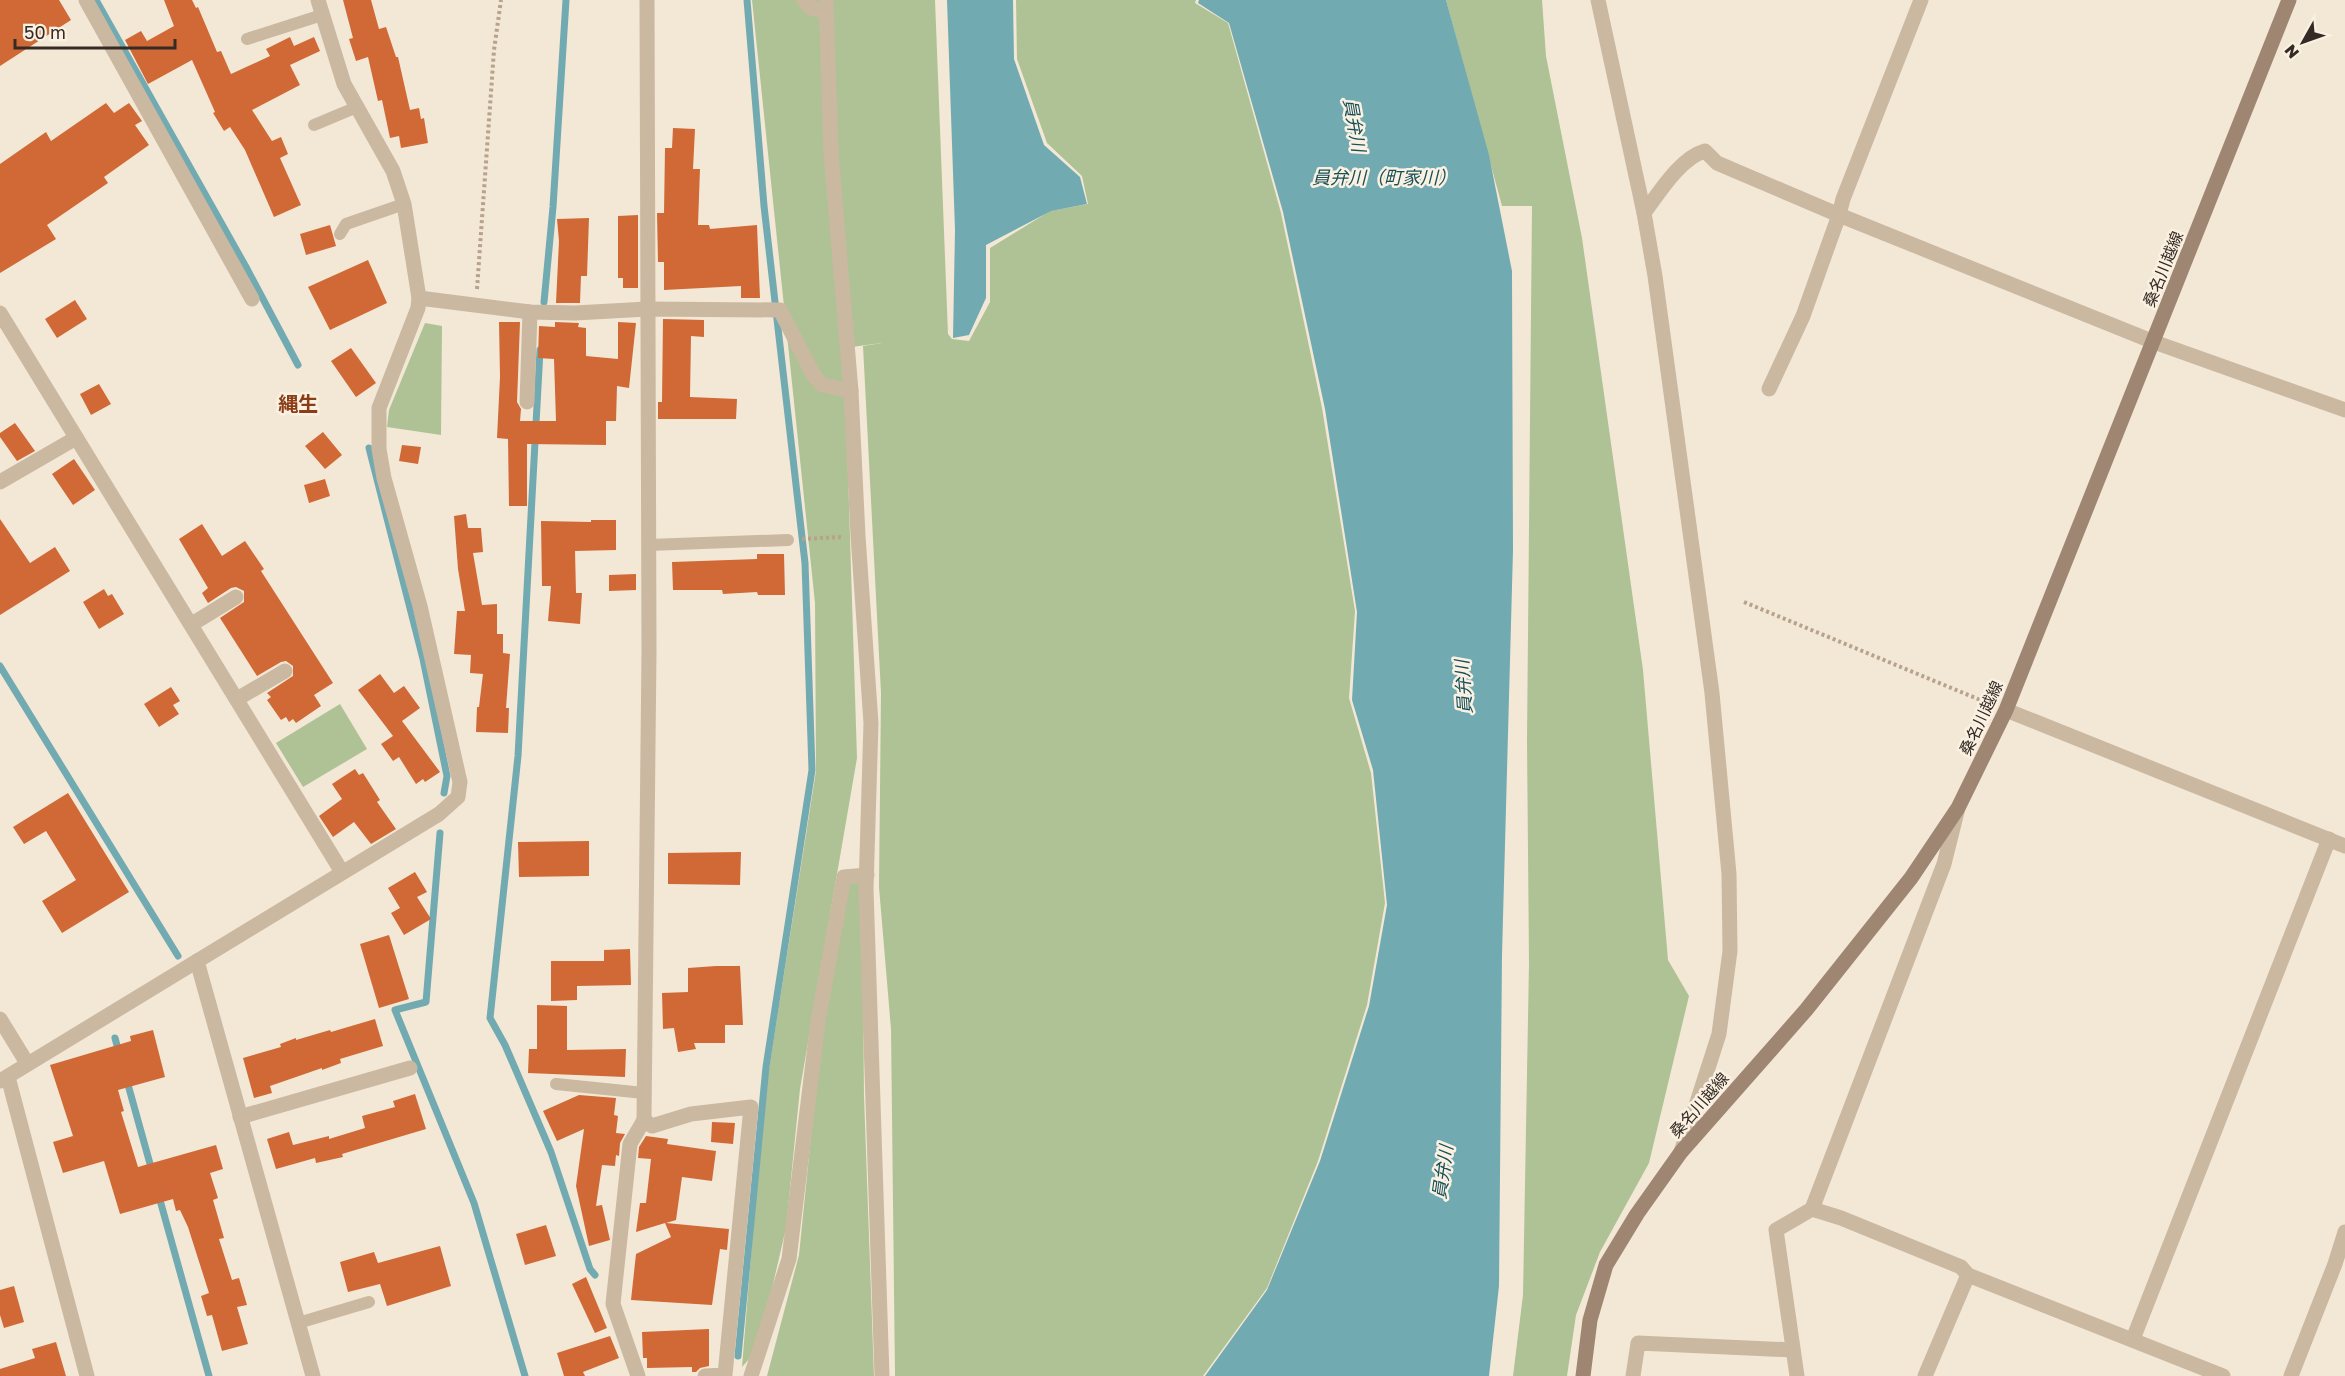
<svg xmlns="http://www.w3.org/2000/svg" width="2345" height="1376" font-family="'Golos Text','Noto Sans JP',sans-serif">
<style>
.green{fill:#afc295}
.water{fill:#72aab2}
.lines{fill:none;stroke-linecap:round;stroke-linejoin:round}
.stream{stroke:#72aab2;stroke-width:7}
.building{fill:#d06936}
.path{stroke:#b7a28b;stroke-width:4;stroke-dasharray:3 3;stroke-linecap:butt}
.lane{stroke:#cbb8a1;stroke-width:12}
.street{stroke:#cbb8a1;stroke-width:15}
.secondary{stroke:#9f8672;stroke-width:15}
.labels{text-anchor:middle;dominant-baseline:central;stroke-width:5;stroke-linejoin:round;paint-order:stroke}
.street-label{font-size:16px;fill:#352b24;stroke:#faf1e2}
.water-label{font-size:18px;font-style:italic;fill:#174f59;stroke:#faf1e2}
.quarter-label{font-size:20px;font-weight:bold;fill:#8a3d17;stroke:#faf1e2}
</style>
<rect width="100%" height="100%" fill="#f3e8d6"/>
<g class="green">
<polygon points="752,0 935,0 948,334 952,339 969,341 990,302 990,248 1050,211 1088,204 1082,176 1047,143 1017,59 1016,0 1196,0 1195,3 1228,23 1281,213 1322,408 1355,611 1349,698 1371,773 1385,903 1367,1005 1318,1161 1267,1288 1203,1376 895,1376 891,1029 879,887 881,693 863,346 882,343 844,348 857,758 800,1089 786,1228 758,1349 742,1367 763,1107 816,771 815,603"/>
<polygon points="1446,0 1542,0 1546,56 1582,238 1643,670 1668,960 1689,996 1649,1163 1600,1252 1576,1315 1567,1376 1513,1376 1523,1295 1529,963 1527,741 1532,206 1502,206"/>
<polygon points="425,323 442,326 441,435 387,427 389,410"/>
<polygon points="340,704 367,749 303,787 276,743"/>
<polygon points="862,880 864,1096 874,1376 767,1376 799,1255 819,1057 847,883"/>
</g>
<g class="water">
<polygon points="947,0 1013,0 1014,59 1044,145 1080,177 1087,204 1051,211 986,245 986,298 969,335 953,338 955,230"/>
<polygon points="1199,0 1446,0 1489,155 1512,271 1513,550 1502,955 1499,1286 1489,1376 1205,1376 1267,1290 1320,1161 1369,1006 1387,905 1373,770 1352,700 1357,612 1325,409 1283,212 1229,23 1198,3"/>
</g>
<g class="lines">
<g class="stream">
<polyline points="96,0 246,267 298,365"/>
<polyline points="544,302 553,207 566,0"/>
<polyline points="540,350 518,756 490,1018 505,1045 551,1152 590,1269 595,1275"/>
<polyline points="369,448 423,659 447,776 444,793"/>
<polyline points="0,666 178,956"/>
<polyline points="440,833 426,1002 395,1010 474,1203 525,1376"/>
<polyline points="115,1038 119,1053"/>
<polyline points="127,1081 152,1171"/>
<polyline points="158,1193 209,1376"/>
<polyline points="738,1356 766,1067 812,770 805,563 764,206 747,0"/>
</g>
</g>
<g class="building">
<polygon points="0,0 59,0 71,20 0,66"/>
<polygon points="164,0 192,0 196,8 198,7 217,52 221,51 231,74 270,56 266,49 290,37 294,46 314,37 320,51 290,65 300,85 252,110 272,141 281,137 288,154 280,158 301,205 274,217 245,150 230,127 224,131 213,113 215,112 192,60 148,84 125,40 141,31 147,41 174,26"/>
<polygon points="343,0 371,0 379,29 386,27 396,57 398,57 410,110 419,108 421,119 424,118 428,143 401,148 399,136 390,138 382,100 378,101 368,57 356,61 349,39 353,38"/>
<polygon points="106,103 114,113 129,103 142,121 135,125 149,145 104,177 108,183 47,225 56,239 0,273 0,164 46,132 51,141"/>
<polygon points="673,128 695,129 693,169 700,169 698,225 709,225 710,229 757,225 760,298 741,298 741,286 664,290 664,262 658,262 657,213 664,213 665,148 672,148"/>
<polygon points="638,215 638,288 623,288 623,278 618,278 618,216"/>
<polygon points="589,218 587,276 581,276 580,303 556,303 559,241 557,219"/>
<polygon points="330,225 336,246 306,255 300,234"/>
<polygon points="368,260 387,303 330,330 308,287"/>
<polygon points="75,300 87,319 57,338 45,319"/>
<polygon points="663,319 704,320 704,337 691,336 690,397 737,399 736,419 658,419 658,402 662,402"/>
<polygon points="499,322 520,322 517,402 521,409 520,421 556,421 554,359 538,358 539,326 555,327 555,322 579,323 578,327 586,328 586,356 618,359 618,322 636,323 629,388 617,386 616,421 606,421 606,445 527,444 527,506 509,506 508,439 497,438 500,377"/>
<polygon points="351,348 376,383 356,397 331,361"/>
<polygon points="99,384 111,404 91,415 80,394"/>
<polygon points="15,423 35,451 17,461 0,437 0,433"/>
<polygon points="323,432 342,455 325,469 305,446"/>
<polygon points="402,445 421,447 418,464 399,461"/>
<polygon points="74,459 95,490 73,505 52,474"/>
<polygon points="325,479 330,496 309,503 304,485"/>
<polygon points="466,514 468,528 481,528 483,552 473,553 482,605 497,604 497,634 503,634 503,653 510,654 506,708 509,708 508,733 476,732 477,707 479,707 483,674 470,673 471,655 454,654 457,611 465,611 458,569 454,516"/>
<polygon points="0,519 30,563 55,547 70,571 0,615"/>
<polygon points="591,520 616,520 616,550 575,551 576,593 582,593 580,624 548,621 551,586 542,586 541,521 591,522"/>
<polygon points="202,524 222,556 245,541 264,569 261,571 333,683 314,695 321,706 296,723 293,719 289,722 286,717 281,720 267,700 271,697 267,693 293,676 293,666 286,661 281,662 257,676 220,618 244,602 244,591 236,587 231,588 208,603 202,593 208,588 179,539"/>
<polygon points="757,554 784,554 785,595 758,595 757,592 723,594 722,590 673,590 672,562 757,559"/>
<polygon points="636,574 636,590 609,591 609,575"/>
<polygon points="104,589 108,596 112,594 124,614 99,629 83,602"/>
<polygon points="380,674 394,693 404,686 420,708 402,721 440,772 425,782 423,779 416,784 399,757 393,761 381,744 393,736 358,690"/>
<polygon points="171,687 180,701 173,705 179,714 159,727 144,704"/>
<polygon points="355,769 359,775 363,773 380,800 377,802 396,829 371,844 354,822 333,837 319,816 342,799 332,784"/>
<polygon points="68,793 129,892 62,933 42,901 76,880 46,831 24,844 13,827"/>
<polygon points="589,841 589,876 519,877 518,842"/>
<polygon points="741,852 740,885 668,884 668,853"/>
<polygon points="415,872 427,892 417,897 431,919 404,935 391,913 400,908 388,888"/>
<polygon points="389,935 409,999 379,1008 360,944"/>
<polygon points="630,949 631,985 577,986 577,1000 551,1001 551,961 604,961 604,950"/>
<polygon points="716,966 740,966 743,1025 725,1025 725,1043 694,1043 696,1049 678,1052 674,1028 663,1029 662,993 688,992 688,968"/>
<polygon points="537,1005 567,1006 567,1050 626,1049 625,1077 528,1073 529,1049 537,1049"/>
<polygon points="375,1019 383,1046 340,1059 341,1063 322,1070 322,1068 270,1086 272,1093 254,1098 243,1058 281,1047 280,1044 296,1038 296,1040 330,1030 331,1032"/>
<polygon points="153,1030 165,1077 118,1090 124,1111 121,1112 138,1167 216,1145 223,1169 210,1173 218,1198 213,1200 224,1238 219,1239 232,1280 239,1278 247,1305 237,1307 248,1344 222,1351 212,1315 207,1316 201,1296 209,1293 188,1227 180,1210 176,1211 173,1199 120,1214 104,1161 63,1173 53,1142 73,1136 50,1065 131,1041 130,1036"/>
<polygon points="415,1094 426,1129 342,1154 343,1157 316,1163 315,1158 276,1169 267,1139 289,1132 293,1145 329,1136 329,1139 365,1128 362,1116 395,1107 393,1101"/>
<polygon points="579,1095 616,1098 614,1115 618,1116 616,1133 625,1134 620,1143 619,1156 616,1155 615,1166 602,1165 596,1206 602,1205 610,1240 589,1246 576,1186 584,1129 557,1141 543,1111"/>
<polygon points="712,1122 735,1123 733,1144 711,1142"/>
<polygon points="646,1136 668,1139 667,1144 716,1151 712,1181 682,1177 676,1220 666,1223 729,1229 727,1250 720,1249 712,1305 631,1300 636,1254 671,1237 665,1223 636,1232 640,1203 646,1203 651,1159 638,1158 639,1147"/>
<polygon points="546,1225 556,1256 525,1265 516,1234"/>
<polygon points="440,1246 451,1286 387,1306 380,1284 348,1292 340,1262 374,1252 378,1263"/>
<polygon points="586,1277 607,1328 595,1333 572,1284"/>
<polygon points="14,1286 24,1322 4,1328 0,1315 0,1290"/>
<polygon points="709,1329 709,1366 700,1368 696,1372 692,1372 692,1367 647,1368 647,1358 643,1358 642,1332"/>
<polygon points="610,1336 619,1358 583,1372 585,1376 564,1376 557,1353"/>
<polygon points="56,1342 66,1376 0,1376 0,1369 35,1358 32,1349"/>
</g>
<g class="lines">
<g class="path">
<polyline points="477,289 494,50 501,0"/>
<polyline points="802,539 842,537"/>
<polyline points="1744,602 1990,704"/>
</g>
<g class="lane">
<polyline points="247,39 322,15"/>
<polyline points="314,125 357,107"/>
<polyline points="340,234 346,224 404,204"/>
<polyline points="649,545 788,540"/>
<polyline points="556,1084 644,1093"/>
<polyline points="298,1323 369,1302"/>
</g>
<g class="street">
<polyline points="86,0 252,299"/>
<polyline points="804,0 811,8 825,11"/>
<polyline points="826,0 831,153 851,391 858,536 871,723 866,889 882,1376"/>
<polyline points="1598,0 1644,213 1655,276 1712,693 1729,874 1730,951 1719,1034 1681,1152"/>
<path d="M1644 213C1659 193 1680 158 1705 151L1717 163 1839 215 2154 342 2345 410"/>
<polyline points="419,298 530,312 575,313 647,309 780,310 813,374 822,385 851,391"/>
<polyline points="0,313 342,872"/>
<polyline points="1769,389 1803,316 1839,215 1843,199 1921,0"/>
<polyline points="527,402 530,312"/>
<polyline points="0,482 76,438"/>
<polyline points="192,624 236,597"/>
<polyline points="237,699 285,671"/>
<polyline points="2006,710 2345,846"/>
<polyline points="197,961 313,1376"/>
<polyline points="0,1019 27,1063"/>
<polyline points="8,1077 87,1376"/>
<polyline points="0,1081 439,814 458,797 460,782 420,606 384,478 379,449 379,408 418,308 419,298 404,204 393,171 344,84 318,0"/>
<polyline points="240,1117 410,1068"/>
<polyline points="644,1120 652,1126 691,1114 751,1107 725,1375 705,1376"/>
<polyline points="1812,1209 1944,864 1957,812"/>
<polyline points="2133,1339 2329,839"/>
<polyline points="638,1376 613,1304 630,1144 644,1120 649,652 647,0"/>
<polyline points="751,1376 789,1259 818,1021 844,877 867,875"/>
<polyline points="1633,1376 1638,1343 1793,1350"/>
<polyline points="1797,1376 1776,1230 1812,1209 1841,1218 1961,1267 1968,1275 2223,1376"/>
<polyline points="1925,1376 1968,1275"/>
<polyline points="2291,1376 2335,1264 2345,1232"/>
</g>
<polyline class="secondary" points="1583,1376 1590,1320 1606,1265 1637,1214 1681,1152 1806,1010 1911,878 1958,808 2006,710 2289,0"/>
</g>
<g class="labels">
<g class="street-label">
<text transform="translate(2163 269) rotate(-68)">桑名川越線</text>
<text transform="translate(1981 718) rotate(-65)">桑名川越線</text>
<text transform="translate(1699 1105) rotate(-49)">桑名川越線</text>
</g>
<g class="water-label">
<text transform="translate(1355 125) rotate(80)">員弁川</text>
<text x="1384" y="177">員弁川（町家川）</text>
<text transform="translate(1463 687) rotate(-94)">員弁川</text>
<text transform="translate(1442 1172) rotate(-82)">員弁川</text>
</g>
<g class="quarter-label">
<text x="298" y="403">縄生</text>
</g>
</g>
<g transform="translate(2303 42) rotate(230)" stroke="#faf1e2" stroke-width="4.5" paint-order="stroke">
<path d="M0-4.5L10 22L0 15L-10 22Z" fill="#352b24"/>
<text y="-9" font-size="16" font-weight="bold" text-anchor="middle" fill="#352b24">N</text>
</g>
<path d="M15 39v9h160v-9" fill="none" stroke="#352b24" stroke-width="3"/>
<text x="24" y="39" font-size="18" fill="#352b24" stroke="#faf1e2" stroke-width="4.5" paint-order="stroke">50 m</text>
</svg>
